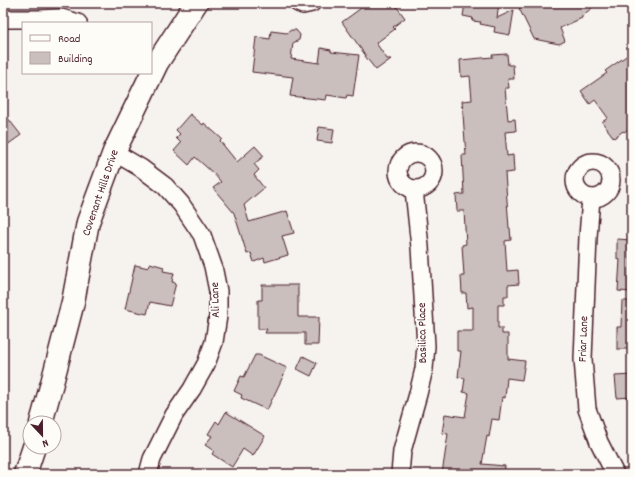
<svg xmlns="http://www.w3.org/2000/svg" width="635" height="477" font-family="Dekko,sans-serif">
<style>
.building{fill:#cbbfbe;stroke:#4a1f2b}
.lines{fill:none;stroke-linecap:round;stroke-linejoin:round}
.street-casing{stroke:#4a1f2b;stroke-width:20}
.secondary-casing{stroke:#4a1f2b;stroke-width:25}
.street{stroke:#fdfcf7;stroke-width:17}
.secondary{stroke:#fdfcf7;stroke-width:22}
.labels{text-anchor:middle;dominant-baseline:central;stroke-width:4;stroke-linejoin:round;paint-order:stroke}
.street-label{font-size:12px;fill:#4a1f2b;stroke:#fdfcf7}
</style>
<rect width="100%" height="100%" fill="#f6f3ef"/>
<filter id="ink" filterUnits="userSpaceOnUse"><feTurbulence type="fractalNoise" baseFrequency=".025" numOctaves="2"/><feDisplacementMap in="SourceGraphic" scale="8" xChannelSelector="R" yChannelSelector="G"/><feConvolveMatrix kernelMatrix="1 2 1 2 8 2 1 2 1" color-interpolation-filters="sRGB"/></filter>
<g filter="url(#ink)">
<g class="building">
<polygon points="368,3 394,3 405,18 393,27 395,29 376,43 387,59 391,59 376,70 365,56 366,56 342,22"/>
<polygon points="475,3 499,3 497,18 514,10 510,35 494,32 495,27 480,24 481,22 472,21 473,18 463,16 465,4 474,6"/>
<polygon points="529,3 598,3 582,16 582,18 560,28 565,41 559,44 534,39 519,8"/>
<polygon points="291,30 296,30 300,35 299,40 293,43 291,59 319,63 321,48 331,50 331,52 359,55 353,96 347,95 346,98 327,95 326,100 290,96 293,77 252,72 256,37 270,39 271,31 287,33"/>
<polygon points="632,52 632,127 624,132 623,131 614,138 602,122 608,118 595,100 590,104 581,91 607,73 605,71"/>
<polygon points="507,54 508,65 513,65 514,79 508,79 509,88 505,88 508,120 515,119 516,131 505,132 507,156 513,155 514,172 505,173 509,228 510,228 511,240 505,241 507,271 518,270 519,284 508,285 508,296 504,296 504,305 498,305 498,328 502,328 502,334 508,334 508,359 525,361 522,380 507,378 505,398 502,397 499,420 492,419 489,437 487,436 482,464 505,466 504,474 442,474 448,434 442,433 445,414 465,417 469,393 463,392 465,378 458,377 461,351 457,351 457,331 473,331 473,307 467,308 466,293 462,293 461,276 464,276 462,245 466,244 464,211 457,211 456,195 464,194 462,155 466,155 462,101 472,100 470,76 461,77 460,60 493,57 492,55"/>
<polygon points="3,112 21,135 3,148"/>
<polygon points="190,114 203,125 204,123 222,139 220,141 237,162 255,146 264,156 254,164 259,170 254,175 264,188 244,205 249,222 287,211 294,233 282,236 288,255 265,262 264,258 254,262 251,253 247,254 234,213 213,188 221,182 213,173 195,157 189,165 174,151 181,143 176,138 180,134 176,130"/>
<polygon points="319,127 334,129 332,143 317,141"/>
<polygon points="617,239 632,240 632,292 618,291 620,260 617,259"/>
<polygon points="150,263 164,267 163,271 174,273 172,282 176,283 170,306 150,302 147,314 125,309 135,265 149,268"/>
<polygon points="262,285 298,285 298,317 319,317 318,345 305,345 305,333 265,333 267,329 258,329 258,300 262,300"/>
<polygon points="622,301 632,301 632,349 617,349 617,327 621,327"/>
<polygon points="255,355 259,355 287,368 267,410 241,398 242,395 234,391 241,376 244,377"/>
<polygon points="303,356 317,363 311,376 297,369"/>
<polygon points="632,375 632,397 617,398 615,376"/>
<polygon points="226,412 265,436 253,456 243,449 232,467 212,454 214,451 205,445 212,436 208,434 216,421 219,424"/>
</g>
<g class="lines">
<defs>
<g id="street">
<polyline points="298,3 303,5 312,3"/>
<polyline points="3,19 38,19 61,18 78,23"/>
<polyline points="114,152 141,168 165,186 181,204 202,235 213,266 218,291 218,316 214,342 206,364 192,389 174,415 152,459 148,474"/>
<circle cx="416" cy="171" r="18"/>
<circle cx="593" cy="180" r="18"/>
<polyline points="591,198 588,237 583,359 587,409 599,442 615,474"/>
<polyline points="400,474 402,451 418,394 424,369 426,346 420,247 414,190"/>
</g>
<g id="secondary">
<polyline points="41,423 52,383 73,302 88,222 114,152 157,63 196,3"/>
<polyline points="25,474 34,447"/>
</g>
</defs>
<use href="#street" class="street-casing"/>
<use href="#secondary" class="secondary-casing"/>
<use href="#street" class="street"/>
<use href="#secondary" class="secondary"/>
</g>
</g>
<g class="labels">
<g class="street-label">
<text transform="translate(101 193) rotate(-71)">Covenant Hills Drive</text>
<text transform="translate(216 300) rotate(-92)">Ali Lane</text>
<text transform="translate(423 333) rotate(-91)">Basilica Place</text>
<text transform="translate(584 339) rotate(-88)">Friar Lane</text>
</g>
</g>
<rect width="635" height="477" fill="none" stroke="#fdfcf7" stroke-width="16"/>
<rect x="8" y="8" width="619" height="461" fill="none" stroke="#4a1f2b" stroke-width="1.5" filter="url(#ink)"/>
<rect x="22" y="22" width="130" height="52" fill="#fdfcf7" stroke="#b5a4a5"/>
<rect x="30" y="35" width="20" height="6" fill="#fdfcf7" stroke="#b5a4a5"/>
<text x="58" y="42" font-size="12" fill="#4a1f2b">Road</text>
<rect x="30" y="52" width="20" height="12" fill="#cbbfbe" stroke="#b5a4a5"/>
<text x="58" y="62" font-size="12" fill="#4a1f2b">Building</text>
<g transform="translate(42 435) rotate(158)"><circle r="19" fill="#fdfcf7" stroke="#b5a4a5"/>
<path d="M0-3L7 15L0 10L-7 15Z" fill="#4a1f2b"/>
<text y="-6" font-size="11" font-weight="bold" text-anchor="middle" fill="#4a1f2b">N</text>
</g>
</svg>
